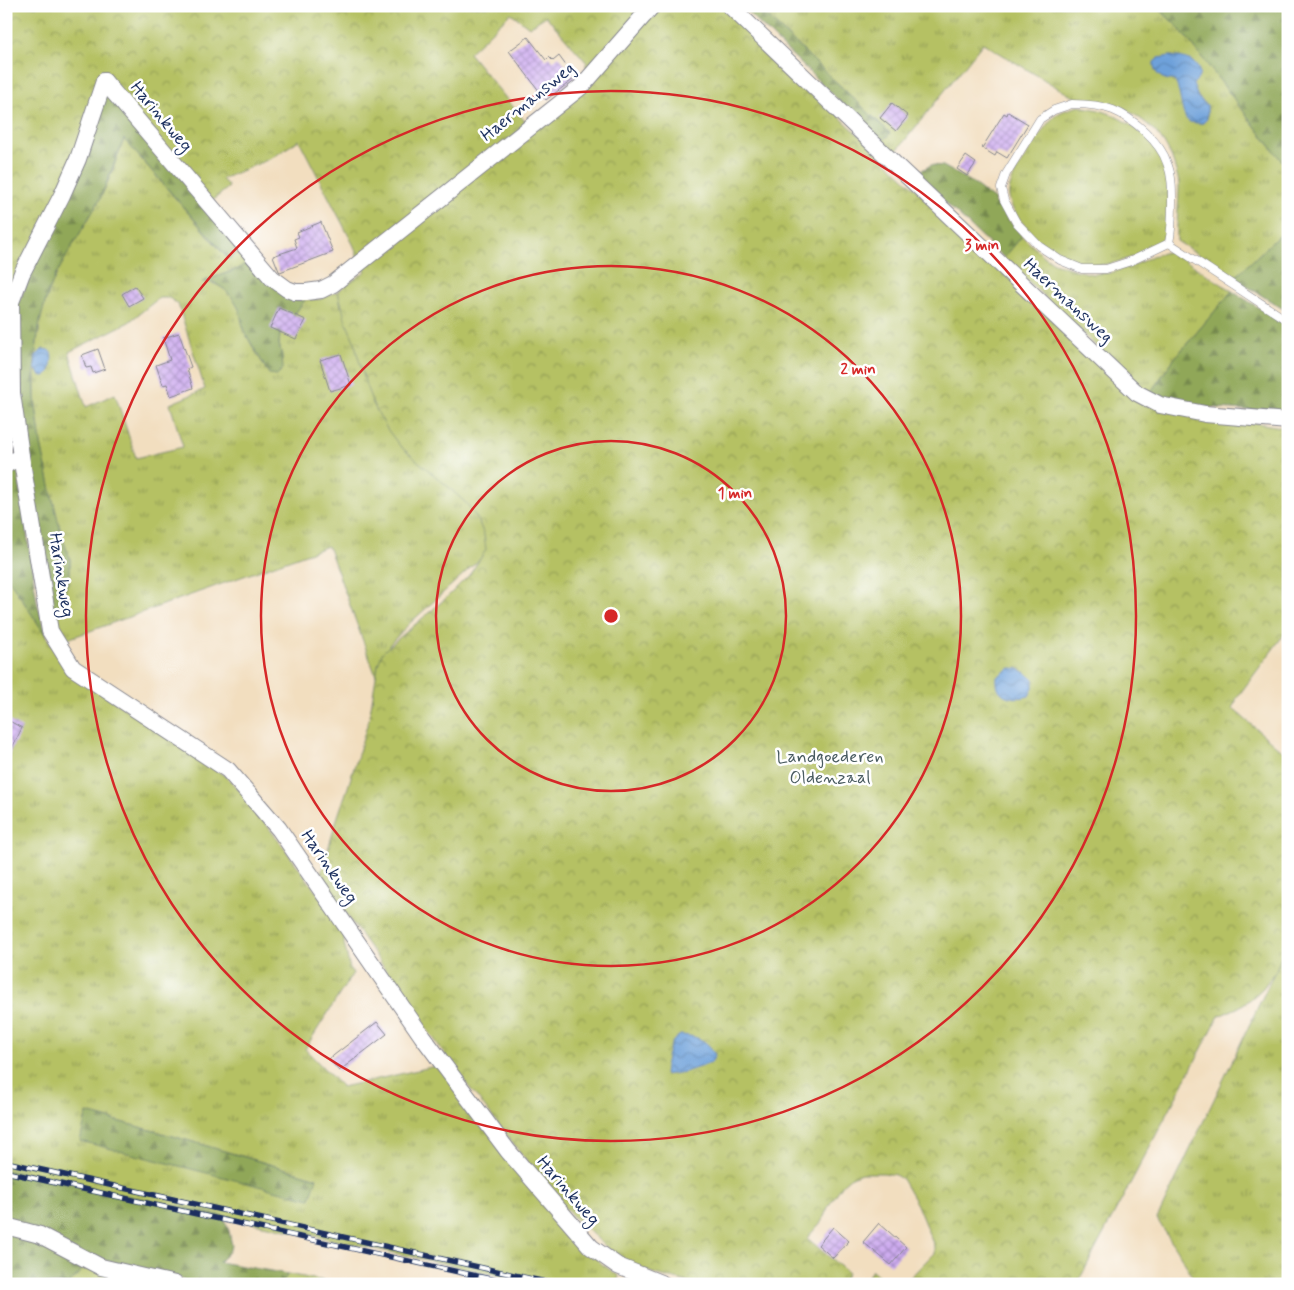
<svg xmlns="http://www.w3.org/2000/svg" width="1294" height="1290" font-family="Mynerve,sans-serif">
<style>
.grass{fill:url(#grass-tufts);stroke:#687860;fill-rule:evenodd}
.forest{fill:url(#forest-firs);stroke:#566b5c}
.park{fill:url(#park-crowns);stroke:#687860;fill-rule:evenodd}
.water{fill:url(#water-waves);stroke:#44689c}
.building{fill:url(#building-cross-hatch)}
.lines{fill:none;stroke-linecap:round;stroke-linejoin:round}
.lane-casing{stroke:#86868e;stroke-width:9}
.street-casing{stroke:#86868e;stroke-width:18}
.lane{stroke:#fff;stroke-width:8}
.street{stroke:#fff;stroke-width:16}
.rail-casing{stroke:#1b2f5e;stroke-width:5.5}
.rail{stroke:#fff;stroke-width:4;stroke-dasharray:11;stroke-linecap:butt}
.ring{fill:none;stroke:#d62828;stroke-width:2.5}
.labels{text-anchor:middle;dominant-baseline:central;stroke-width:5;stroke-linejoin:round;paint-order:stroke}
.street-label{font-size:18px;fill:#1b2f5e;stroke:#fff}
.park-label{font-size:18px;fill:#495b60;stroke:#fff}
.centre{fill:#d62828;stroke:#fff;stroke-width:2.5}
.ring-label{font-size:15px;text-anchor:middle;font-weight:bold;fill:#d62828;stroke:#fff;stroke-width:5;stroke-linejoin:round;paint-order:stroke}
</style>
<defs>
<pattern id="grass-tufts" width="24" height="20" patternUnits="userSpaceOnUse" patternTransform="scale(1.25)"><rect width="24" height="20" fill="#b5c163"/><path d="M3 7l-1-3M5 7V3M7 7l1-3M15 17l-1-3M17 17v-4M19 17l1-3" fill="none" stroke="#929d55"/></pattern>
<pattern id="forest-firs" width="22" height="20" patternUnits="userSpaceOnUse" patternTransform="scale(1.25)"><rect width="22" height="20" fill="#90a759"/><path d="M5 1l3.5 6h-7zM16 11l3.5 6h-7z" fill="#75884d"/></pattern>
<pattern id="park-crowns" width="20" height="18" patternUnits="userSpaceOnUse" patternTransform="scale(1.25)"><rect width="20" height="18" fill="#b5c163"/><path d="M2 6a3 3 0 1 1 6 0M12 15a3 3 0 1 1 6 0" fill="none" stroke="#929d55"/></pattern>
<pattern id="water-waves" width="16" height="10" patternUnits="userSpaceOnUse" patternTransform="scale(1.25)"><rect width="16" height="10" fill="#6ea1da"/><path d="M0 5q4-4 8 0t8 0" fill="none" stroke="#5a84b4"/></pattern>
<pattern id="building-cross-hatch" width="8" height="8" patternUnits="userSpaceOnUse" patternTransform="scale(1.25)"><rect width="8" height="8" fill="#ceacef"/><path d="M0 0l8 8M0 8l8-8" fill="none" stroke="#a68cc5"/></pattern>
</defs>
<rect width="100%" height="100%" fill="#fff"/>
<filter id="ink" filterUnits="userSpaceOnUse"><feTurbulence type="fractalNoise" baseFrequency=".02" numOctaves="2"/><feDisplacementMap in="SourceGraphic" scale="10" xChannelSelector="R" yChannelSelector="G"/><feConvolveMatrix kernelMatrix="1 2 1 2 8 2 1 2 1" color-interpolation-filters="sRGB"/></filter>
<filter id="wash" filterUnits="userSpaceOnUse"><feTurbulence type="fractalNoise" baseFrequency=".0096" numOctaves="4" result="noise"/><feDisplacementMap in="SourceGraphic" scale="20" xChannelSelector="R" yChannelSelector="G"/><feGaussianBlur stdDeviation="1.12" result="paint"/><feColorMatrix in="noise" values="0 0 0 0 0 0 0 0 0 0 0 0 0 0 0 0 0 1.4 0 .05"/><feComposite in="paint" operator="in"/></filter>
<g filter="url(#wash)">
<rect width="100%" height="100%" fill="#f2debf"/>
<g class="grass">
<path d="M756 6H1156L1176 25 1187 38 1288 169V227L1234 278 1177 241C1176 223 1179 205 1179 187 1179 180 1177 174 1175 168 1173 162 1171 155 1168 150 1160 133 1140 116 1124 109 1109 102 1094 101 1078 100L983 43 894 154 882 142 890 133ZM1170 56 1192 61 1198 79 1193 84C1195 94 1199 99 1207 105V119L1203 123 1190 122 1178 85 1174 80Z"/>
<path d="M1079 106C1088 108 1099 109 1108 113 1128 121 1153 139 1162 159 1169 174 1170 195 1168 211 1167 222 1169 236 1159 242 1113 274 1064 275 1028 229 1020 220 1011 210 1009 197 1007 182 1024 159 1032 147 1039 136 1050 117 1061 112 1067 109 1073 108 1079 106Z"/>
<path d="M124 139 228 259 244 248 253 257 238 269 204 281C221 284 232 293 239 309 242 317 242 325 245 332 252 347 261 360 269 374L282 356 279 344 280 334 305 300 321 299 338 291 341 306 511 524 481 558 409 624 390 644 378 665 376 676 328 546 62 641 54 625 63 608 64 594 70 574V559L62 537 53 500 41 444 35 399V368C38 374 40 377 47 375L51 353 48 350 43 349 36 356C37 337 40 318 46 300 58 264 82 232 100 199 110 180 116 159 124 139ZM159 298H169L178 304 205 389 170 404 183 447 136 458 115 394 86 407 69 352 129 322Z"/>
<polygon points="1022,236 1041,254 1054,263 1076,270 1092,274 1110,273 1135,265 1152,256 1171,251 1232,291 1174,359 1150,393 1140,388 1004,258"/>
<path d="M6 575 70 672 225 776 246 797 345 930 344 943 350 969 353 973 305 1049 342 1087 440 1065 574 1238 603 1265 619 1276 617 1284H539L6 1170ZM87 1113 169 1135 317 1178Z"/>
<polygon points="1288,940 1288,1284 1198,1284 1157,1219 1276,969"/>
<polygon points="83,1269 111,1274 107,1284 69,1284"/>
<polygon points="288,1274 340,1284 281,1284"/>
</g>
<g class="forest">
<polygon points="741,6 756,6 890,133 882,142"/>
<polygon points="1156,6 1288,6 1288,169 1187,38 1176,25"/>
<polygon points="105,92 244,248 229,259 124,139 101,197 55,276 46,299 40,321 37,340 34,373 35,399 41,444 53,500 62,537 70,559 70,574 64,594 63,608 54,625 18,393 17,307"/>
<polygon points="931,165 943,166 970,181 995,200 994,202 1022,236 1004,258 915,174"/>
<polygon points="1288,227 1288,312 1234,278"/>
<polygon points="253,257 296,300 305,300 280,334 279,344 282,356 283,369 277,375 269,374 244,331 239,309 232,297 224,289 213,282 202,282 238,269"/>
<polygon points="1232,291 1288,326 1288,413 1204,407 1164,400 1150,393 1174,359"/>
<polygon points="17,466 37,602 48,639 6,575 6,469"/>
<polygon points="87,1113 169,1135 317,1178 310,1199 80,1141"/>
<polygon points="6,1170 223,1216 229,1231 232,1246 228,1253 219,1262 288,1274 281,1284 191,1284 177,1277 94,1258 6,1222"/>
<path d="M6 1233C36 1240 57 1252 83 1269L69 1284H6Z"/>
</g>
<g class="park">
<path d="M6 6H723L1143 405 1288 428V629L1236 699V701L1232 708 1288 756V940L1275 972 1263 988 1252 998 1239 1007 1219 1016 1077 1284H904L934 1253V1246L917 1205 902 1179 895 1175 884 1173H861L850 1178 843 1184 829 1205 822 1221 807 1238 848 1273 841 1284H696L655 1274 633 1265 615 1255 563 1207 458 1073 340 905 321 873 337 819 348 787 369 719 378 665 382 653 386 649 445 599 470 574 486 550 484 535 478 520 467 504 446 485 400 446 387 429 373 404 367 388 357 353 355 343 346 322 338 291 366 271 358 258 354 246 299 140 272 158 222 179 229 187 206 206 105 92 6 301ZM511 13 529 27 546 16 587 63 585 65 594 74 532 130 469 53Z"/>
<polygon points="872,1270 888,1284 863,1284"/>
</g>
<g class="water">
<path d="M1170 56C1184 58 1195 58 1200 73L1198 79 1193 84 1198 98 1207 105V119L1203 123C1199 123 1194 123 1190 122 1180 118 1182 91 1174 80 1163 81 1153 74 1154 62L1159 58Z"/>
<path d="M43 349C47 350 49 349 51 353 53 357 51 371 48 374 45 377 43 376 40 375L35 368 36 356Z"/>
<path d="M1010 668C1021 668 1025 672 1033 679V688L1029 696C1013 700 995 698 997 677Z"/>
<path d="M680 1035C697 1036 708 1040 715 1055L711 1063 685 1072 664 1075C665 1066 668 1047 674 1040 676 1038 678 1037 680 1035Z"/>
</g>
<g id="blocks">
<g class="building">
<polygon points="528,37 546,60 549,57 553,61 559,56 575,78 546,100 509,51"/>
<polygon points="892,103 908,116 896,131 880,118"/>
<polygon points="1008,112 1028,124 1007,158 997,152 995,156 982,148 1004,113 1007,115"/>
<polygon points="966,156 976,163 967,176 957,169"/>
<polygon points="321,222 333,252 280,272 279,271 273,256 297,248 294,239 299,237 297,232"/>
<polygon points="135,286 143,298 129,306 122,294"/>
<polygon points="279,308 306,320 296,339 270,328"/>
<polygon points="179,333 191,367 187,369 193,388 171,396 167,384 163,385 156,365 170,360 163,338"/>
<polygon points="98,349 105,369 93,373 91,367 86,368 82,355"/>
<polygon points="341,354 351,385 330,391 320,360"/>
<polygon points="6,719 22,728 6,760"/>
<polygon points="377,1022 387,1034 339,1071 329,1059"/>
<polygon points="879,1223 906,1247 891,1265 863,1242"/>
<polygon points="833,1227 849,1241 833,1258 818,1245"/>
</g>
</g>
</g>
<g filter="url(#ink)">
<use href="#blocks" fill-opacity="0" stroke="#86868e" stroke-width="1"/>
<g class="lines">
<defs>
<g id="lane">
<path d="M1072 104C1086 104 1100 105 1113 110 1133 118 1161 143 1167 163 1172 175 1172 188 1172 201 1172 215 1172 229 1169 243L1131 261 1106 269H1082L1060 260 1039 246 1016 222 1004 200 1001 188 1006 174 1040 119 1054 110Z"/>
<polyline points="1169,243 1288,321"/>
</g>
<g id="street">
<polyline points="730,6 902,171 1137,393 1160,405 1205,414 1288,421"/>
<polyline points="104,81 78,159 62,195 22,273 11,302 12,393 21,456 50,631 73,668 228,770 279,829 422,1036 508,1151 591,1247 618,1266 663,1284"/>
<polyline points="104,81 272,278 287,289 295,292 306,292 321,290 333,284 582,86 652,6"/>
<polyline points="6,465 21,456"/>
<polyline points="6,1226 40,1235 101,1267 175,1284"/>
</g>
</defs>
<use href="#lane" class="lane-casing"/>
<use href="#street" class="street-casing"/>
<use href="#lane" class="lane"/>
<use href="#street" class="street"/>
<defs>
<g id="rail">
<polyline points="6,1162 555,1284"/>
<polyline points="6,1172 513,1284"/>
</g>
</defs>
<use href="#rail" class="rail-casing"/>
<use href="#rail" class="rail"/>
</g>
</g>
<g class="ring">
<circle cx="611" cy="616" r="175"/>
<circle cx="611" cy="616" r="350"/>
<circle cx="611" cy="616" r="525"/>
</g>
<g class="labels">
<g class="street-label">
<text transform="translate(528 102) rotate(-39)">Haermansweg</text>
<text transform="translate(161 117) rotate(50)">Harinkweg</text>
<text transform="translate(1068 301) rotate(43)">Haermansweg</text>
<text transform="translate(61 575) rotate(81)">Harinkweg</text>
<text transform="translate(329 867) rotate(55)">Harinkweg</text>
<text transform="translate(568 1191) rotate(49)">Harinkweg</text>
</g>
<g class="park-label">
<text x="830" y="757">Landgoederen<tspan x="830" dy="21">Oldenzaal</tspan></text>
</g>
</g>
<circle cx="611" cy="616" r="8" class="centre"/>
<g class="ring-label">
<text x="982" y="250">3 min</text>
<text x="858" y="374">2 min</text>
<text x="735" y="498">1 min</text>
</g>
<rect width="1294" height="1290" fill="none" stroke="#fff" stroke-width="25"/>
</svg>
